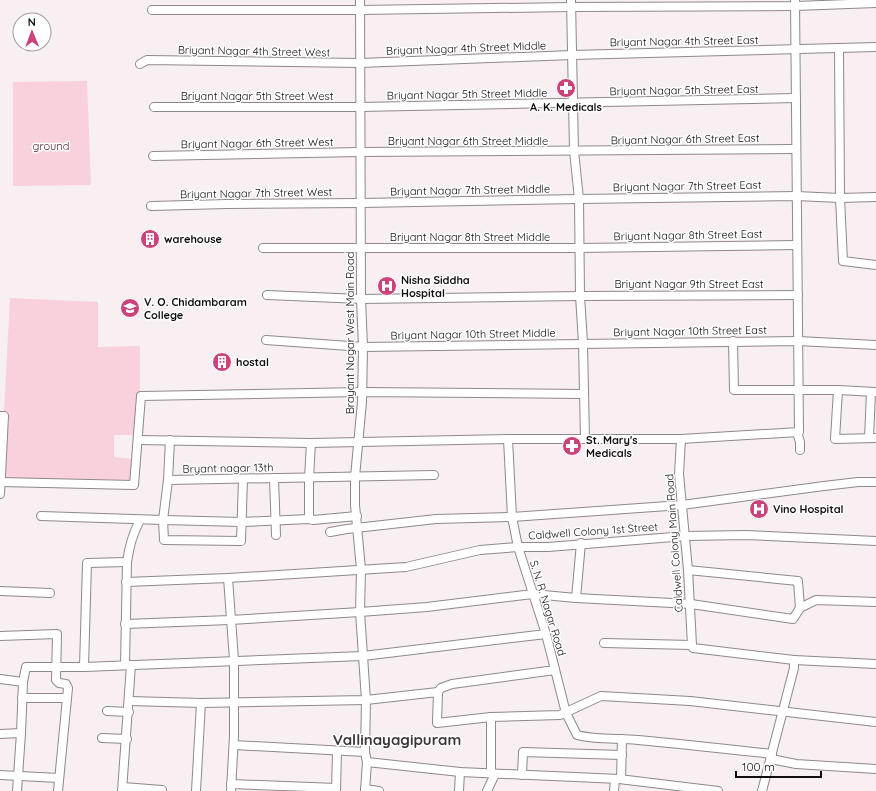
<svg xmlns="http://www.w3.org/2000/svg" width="876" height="791" font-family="Quicksand,sans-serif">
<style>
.green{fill:#f8d1dc}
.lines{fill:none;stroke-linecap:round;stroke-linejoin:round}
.minor-casing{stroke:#8f8889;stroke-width:10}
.minor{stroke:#fff;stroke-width:8}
.labels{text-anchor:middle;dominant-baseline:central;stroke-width:3;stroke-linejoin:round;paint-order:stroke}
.street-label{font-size:11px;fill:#100d0e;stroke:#fff}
.poi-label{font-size:11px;font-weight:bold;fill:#100d0e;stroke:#fff;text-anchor:start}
.park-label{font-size:11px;fill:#4c1b2e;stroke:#fff}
.district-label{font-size:15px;font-weight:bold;fill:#3c3637;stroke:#fff}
</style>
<rect width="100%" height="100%" fill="#f7eff1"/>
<g class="green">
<polygon points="87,81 91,185 13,186 13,82"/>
<polygon points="10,298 98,302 98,347 140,346 140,393 136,394 135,435 114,435 114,457 133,459 131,481 4,479 9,416 4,411"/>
</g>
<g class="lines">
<defs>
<g id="minor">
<polyline points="360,0 361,299 363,347 362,402 355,477 355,505 361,569 360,612 366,700 365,752 367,762 365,791"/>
<polyline points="571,0 574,151 579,199 580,296 583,343 585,439"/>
<polyline points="152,10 360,10 571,7 795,6 876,3"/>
<polyline points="839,48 840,198 843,261 876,265"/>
<polyline points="140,64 147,60 360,63 572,55 876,47"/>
<polyline points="154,107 360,107 796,98"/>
<polyline points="153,156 361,152 796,149"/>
<polyline points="151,206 227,204 361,203 579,199 796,196 840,198 876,197"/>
<polyline points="263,248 579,248 797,245"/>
<polyline points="267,295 361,299 580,296 798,295"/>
<polyline points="266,340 363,347 798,341 876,345"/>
<polyline points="733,341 734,390 838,390 876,392"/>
<polyline points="838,390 835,439 876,438"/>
<polyline points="0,416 4,416 0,494"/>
<polyline points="797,432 800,442 800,450"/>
<polyline points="869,438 871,392"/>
<path d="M508 439 512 517 518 547 546 634 566 713 577 735C596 740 618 738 638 740 683 744 727 749 772 754"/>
<polyline points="681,439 679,474 688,570 692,645"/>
<polyline points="138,440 311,443 508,439 681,439 799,432 795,0"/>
<polyline points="274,478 276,535"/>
<polyline points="243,479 241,541 164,540 163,520 242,522 309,519 313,520 357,516"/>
<polyline points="168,480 170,440"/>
<polyline points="0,482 134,485 141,396 362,392 584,394"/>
<polyline points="41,516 163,520 168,480 434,475"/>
<polyline points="309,519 309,478 311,443"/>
<polyline points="330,532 347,529 436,519 512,517 682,505 824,486 858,482 876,482"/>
<polyline points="688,570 798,581 800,608"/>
<polyline points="228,578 234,660 234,736 231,791"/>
<polyline points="126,582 228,578 406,567 480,550 518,547 548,547 686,536 746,535 876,541"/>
<polyline points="0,591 50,593"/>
<polyline points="576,598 581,543"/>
<polyline points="125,624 230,620 360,612 427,607 533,594 576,598 691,604 793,619 800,608 816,600 876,602"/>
<polyline points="0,636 57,634 56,680 59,683 66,684 68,688 58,791"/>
<polyline points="604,643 692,645 693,648 794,660 794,668 762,791"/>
<polyline points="794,660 876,664"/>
<path d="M125 665 127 562C129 547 133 533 140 520"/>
<polyline points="84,667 363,656 546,634"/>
<polyline points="0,679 23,682"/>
<polyline points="438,692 441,688 452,684 555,670"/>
<polyline points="22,698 67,698"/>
<polyline points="130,701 201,703 366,700 438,692 437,723 491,717 560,715 601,696 690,701 876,722"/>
<polyline points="107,711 129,712"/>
<polyline points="491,717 491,773"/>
<polyline points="0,734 21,733"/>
<polyline points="102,738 127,739"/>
<polyline points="234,745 365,752"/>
<polyline points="771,759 796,764 876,769"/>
<polyline points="367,762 460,772 619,779 718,791"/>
<polyline points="0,775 59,778"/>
<polyline points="522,775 523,752 622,755"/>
<polyline points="621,779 622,739"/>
<polyline points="231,784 336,788"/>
<polyline points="123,787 162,790"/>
<polyline points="365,789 379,791"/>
<polyline points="17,791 21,733 23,682 26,667 84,667 87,563 127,562"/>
<polyline points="122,791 131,665"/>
<polyline points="196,791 201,703"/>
<polyline points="336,791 337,751"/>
<polyline points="459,791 460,772"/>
<polyline points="487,791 495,774"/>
<polyline points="614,791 615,779"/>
</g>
</defs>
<use href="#minor" class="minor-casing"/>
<use href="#minor" class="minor"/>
</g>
<defs>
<symbol id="pharmacy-disc" viewBox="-11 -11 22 22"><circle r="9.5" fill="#cc427b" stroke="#fff"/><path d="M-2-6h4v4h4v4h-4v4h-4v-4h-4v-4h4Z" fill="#fff"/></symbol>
<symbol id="building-disc" viewBox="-11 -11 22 22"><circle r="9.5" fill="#cc427b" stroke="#fff"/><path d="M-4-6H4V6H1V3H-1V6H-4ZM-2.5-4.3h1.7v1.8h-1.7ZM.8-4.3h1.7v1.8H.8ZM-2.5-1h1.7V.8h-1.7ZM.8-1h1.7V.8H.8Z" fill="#fff"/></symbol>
<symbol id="hospital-disc" viewBox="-11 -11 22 22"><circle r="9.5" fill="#cc427b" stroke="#fff"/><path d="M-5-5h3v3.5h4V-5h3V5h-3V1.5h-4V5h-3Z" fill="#fff"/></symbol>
<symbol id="university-disc" viewBox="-11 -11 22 22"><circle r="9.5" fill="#cc427b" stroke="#fff"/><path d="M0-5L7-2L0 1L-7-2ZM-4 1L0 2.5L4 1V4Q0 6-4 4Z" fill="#fff"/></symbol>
</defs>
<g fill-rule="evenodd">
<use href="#pharmacy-disc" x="555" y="77" width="22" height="22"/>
<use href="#building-disc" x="139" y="228" width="22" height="22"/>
<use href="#hospital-disc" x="376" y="275" width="22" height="22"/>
<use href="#university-disc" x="119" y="297" width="22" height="22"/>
<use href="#building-disc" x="211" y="351" width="22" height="22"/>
<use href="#pharmacy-disc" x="561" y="435" width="22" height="22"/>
<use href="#hospital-disc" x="748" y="498" width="22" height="22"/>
</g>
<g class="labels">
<g class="street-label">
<text transform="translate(684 41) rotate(-1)">Briyant Nagar 4th Street East</text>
<text transform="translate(466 48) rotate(-2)">Briyant Nagar 4th Street Middle</text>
<text transform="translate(254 51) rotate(1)">Briyant Nagar 4th Street West</text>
<text transform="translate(684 90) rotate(-1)">Briyant Nagar 5th Street East</text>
<text transform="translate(467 94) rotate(-1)">Briyant Nagar 5th Street Middle</text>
<text x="257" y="96">Briyant Nagar 5th Street West</text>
<text transform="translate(685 139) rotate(-1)">Briyant Nagar 6th Street East</text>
<text x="468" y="141">Briyant Nagar 6th Street Middle</text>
<text transform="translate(257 143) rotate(-1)">Briyant Nagar 6th Street West</text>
<text transform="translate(687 186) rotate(-1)">Briyant Nagar 7th Street East</text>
<text transform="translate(470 190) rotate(-1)">Briyant Nagar 7th Street Middle</text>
<text transform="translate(256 193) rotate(-1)">Briyant Nagar 7th Street West</text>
<text transform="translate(688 235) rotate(-1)">Briyant Nagar 8th Street East</text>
<text x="470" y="237">Briyant Nagar 8th Street Middle</text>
<text x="689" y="284">Briyant Nagar 9th Street East</text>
<text transform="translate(690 331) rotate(-1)">Briyant Nagar 10th Street East</text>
<text transform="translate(350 333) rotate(-90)">Brayant Nagar West Main Road</text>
<text transform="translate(473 334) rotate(-1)">Briyant Nagar 10th Street Middle</text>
<text transform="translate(228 468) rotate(-1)">Bryant nagar 13th</text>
<text transform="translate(593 531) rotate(-4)">Caldwell Colony 1st Street</text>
<text transform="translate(674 543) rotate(-94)">Caldwell Colony Main Road</text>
<text transform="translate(548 608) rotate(73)">S. N. R. Nagar Road</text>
</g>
<g class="poi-label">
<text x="566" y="107" text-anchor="middle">A. K. Medicals</text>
<text x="164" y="239">warehouse</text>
<text x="401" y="280">Nisha Siddha<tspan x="401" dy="13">Hospital</tspan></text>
<text x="144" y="302">V. O. Chidambaram<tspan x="144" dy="13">College</tspan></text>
<text x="236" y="362">hostal</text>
<text x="586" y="440">St. Mary's<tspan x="586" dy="13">Medicals</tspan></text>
<text x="773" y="509">Vino Hospital</text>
</g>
<g class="park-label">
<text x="51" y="146">ground</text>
</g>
<g class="district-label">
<text x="397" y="739">Vallinayagipuram</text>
</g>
</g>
<g transform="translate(32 32) rotate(359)"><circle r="19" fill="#ffffff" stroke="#9f9e9f"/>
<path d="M0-3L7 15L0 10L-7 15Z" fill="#cc427b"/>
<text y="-6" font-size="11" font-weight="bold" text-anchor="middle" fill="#100d0e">N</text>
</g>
<path d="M736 771v6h85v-6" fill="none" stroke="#100d0e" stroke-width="2"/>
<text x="742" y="771" font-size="12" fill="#100d0e" stroke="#ffffff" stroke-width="3" paint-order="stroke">100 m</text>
</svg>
